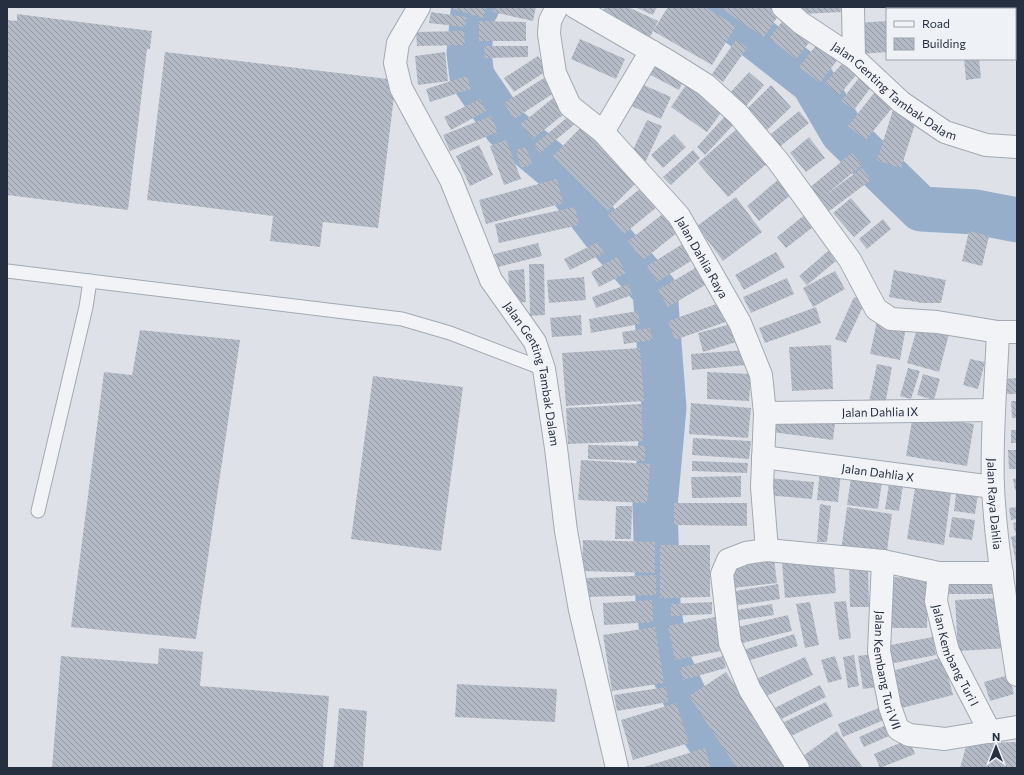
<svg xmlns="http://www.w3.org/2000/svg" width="1024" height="775" font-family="Commissioner,sans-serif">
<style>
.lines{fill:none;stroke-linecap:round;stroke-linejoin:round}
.river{stroke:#97aecb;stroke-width:45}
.building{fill:url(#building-back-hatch)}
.service-casing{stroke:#a3a9b2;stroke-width:15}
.minor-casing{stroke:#a3a9b2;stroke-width:24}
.service{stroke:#f1f3f7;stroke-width:13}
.minor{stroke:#f1f3f7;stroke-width:22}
.labels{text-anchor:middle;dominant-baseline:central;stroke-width:4;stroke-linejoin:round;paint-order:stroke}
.street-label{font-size:12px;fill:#262f40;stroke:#eef1f6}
</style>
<defs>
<pattern id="building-back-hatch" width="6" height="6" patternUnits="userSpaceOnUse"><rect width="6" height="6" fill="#b5bbc6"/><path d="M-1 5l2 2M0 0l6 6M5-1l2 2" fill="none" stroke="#9398a2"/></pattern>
</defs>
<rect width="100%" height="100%" fill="#dee2e8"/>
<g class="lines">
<g class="river">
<polyline points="477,7 473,12 469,53 472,77 506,127 555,168 606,235 655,291 664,408 655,506 658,603 665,654 696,721 728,768"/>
<polyline points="717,7 813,82 843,133 921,209 976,212 1017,220"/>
</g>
</g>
<g class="building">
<polygon points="446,7 486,7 483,18"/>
<polygon points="494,7 536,7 533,21 493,12"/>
<polygon points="605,7 628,7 658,21 648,41 599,18"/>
<polygon points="635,7 657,7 653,15"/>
<polygon points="668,7 705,7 736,26 712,65 653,31"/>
<polygon points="719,7 776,7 782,10 764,37"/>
<polygon points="800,7 843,7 843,12 800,14"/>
<polygon points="431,12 466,17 465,27 429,23"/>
<polygon points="17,14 152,31 150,49 147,49 128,210 7,195 7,20 17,21"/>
<polygon points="786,17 813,38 796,59 769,38"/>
<rect x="1015" y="17" width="2" height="38"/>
<polygon points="479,21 526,22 526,41 479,41"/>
<polygon points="887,21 887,52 860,54 857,23"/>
<polygon points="464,31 465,45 417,46 416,32"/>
<polygon points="580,39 625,59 616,79 571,59"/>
<polygon points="736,40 747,48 723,82 712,74"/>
<polygon points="818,43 838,59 820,83 799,67"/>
<polygon points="484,46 528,46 528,57 485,58"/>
<polygon points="165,52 396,80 378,228 323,222 320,247 270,241 273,216 147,200"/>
<polygon points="445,52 448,81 418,85 415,56"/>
<polygon points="538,56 548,70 514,92 504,78"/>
<polygon points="964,59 979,59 981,78 966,80"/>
<polygon points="652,60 685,77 679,90 645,72"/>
<polygon points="845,60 859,72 839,95 825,83"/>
<polygon points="749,72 764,85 746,106 730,93"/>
<polygon points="862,74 874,83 854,110 841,101"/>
<polygon points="467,76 471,89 430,102 426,89"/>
<polygon points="544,78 554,93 514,119 504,103"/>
<polygon points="688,82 725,107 707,132 671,107"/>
<polygon points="639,83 671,97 661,119 629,105"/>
<polygon points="771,85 791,107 765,132 745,111"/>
<polygon points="874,93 892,108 866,140 848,126"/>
<polygon points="558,94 570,109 533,139 521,124"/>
<polygon points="480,99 486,111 451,130 444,117"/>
<polygon points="894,107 918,115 901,168 877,160"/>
<polygon points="575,111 581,119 540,153 534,145"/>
<polygon points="799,111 809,123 777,149 767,137"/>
<polygon points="726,115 735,123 705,155 697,147"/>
<polygon points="491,116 498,132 450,151 443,135"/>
<polygon points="647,120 662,126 645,163 630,156"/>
<polygon points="587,121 643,176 608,211 553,156"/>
<polygon points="739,127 769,162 728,197 698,163"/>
<polygon points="674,134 686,147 663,168 651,155"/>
<polygon points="809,137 825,158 806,172 790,153"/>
<polygon points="506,140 521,179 504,185 490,146"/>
<polygon points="479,145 493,175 470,186 456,156"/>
<polygon points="526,147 532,164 521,168 516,150"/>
<polygon points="693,150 700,158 671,185 663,177"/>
<polygon points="852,153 862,165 827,194 862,168 871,180 828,212 809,188"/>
<polygon points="557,179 563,203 486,224 479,200"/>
<polygon points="779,179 792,194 759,221 747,206"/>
<polygon points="647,183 663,202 624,234 608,215"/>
<polygon points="736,197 762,232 723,261 697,226"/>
<polygon points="851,198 871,222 854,237 833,213"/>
<polygon points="575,207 579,225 499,243 495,224"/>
<polygon points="668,210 683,228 643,260 628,241"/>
<polygon points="807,213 817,224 786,248 777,237"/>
<polygon points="883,219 891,229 867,249 859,239"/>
<polygon points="969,231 989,236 982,266 962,261"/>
<polygon points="689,240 699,256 657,282 647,266"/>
<polygon points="598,242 604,253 570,270 564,259"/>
<polygon points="538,243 542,256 498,267 494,254"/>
<polygon points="828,251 836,261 807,285 799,276"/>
<polygon points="776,252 785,267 744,290 735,275"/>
<polygon points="617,257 626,273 599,287 591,272"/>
<polygon points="529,264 544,264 545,315 530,316"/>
<polygon points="702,264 712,281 668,307 658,290"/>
<polygon points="524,269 526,302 510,303 508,271"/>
<polygon points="894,270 946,280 941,303 922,303 889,297"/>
<polygon points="835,271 845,289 813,307 803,288"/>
<polygon points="584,277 586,300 549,303 547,280"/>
<polygon points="787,278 794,294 751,313 743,297"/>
<polygon points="629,284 632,295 596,308 592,297"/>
<polygon points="854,297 865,302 846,343 835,339"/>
<polygon points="725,301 731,320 675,340 668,321"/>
<polygon points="816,307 821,323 765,343 759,328"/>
<polygon points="638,311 640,324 591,333 589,319"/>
<polygon points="581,315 582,335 552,337 550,318"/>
<polygon points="877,321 906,327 900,360 870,354"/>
<polygon points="738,322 743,340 703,352 698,333"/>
<polygon points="918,325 949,334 939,372 907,363"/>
<polygon points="650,328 652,340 624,344 622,332"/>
<polygon points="140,330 240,340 196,639 71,627 104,372 132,375"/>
<polygon points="831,345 833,389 792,391 789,347"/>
<polygon points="640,348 644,401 566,406 562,353"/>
<polygon points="745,350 746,365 692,370 691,354"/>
<polygon points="970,359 985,362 978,389 963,385"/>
<polygon points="877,364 892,367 885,405 869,402"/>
<polygon points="908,368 920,371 911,399 900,396"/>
<polygon points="707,372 751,374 749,401 707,399"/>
<polygon points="923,374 940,379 934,400 917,395"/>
<polygon points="373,376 463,387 441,551 351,539"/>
<polygon points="1017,378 1017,394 1004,394 1003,379"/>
<polygon points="1011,401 1017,401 1017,418 1012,418"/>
<polygon points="691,403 751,408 748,438 689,434"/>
<polygon points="641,404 643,441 568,444 566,408"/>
<polygon points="774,415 835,423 833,440 772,432"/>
<polygon points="913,415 974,424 967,466 906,456"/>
<rect x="1011" y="430" width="6" height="13"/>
<polygon points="693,438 751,441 749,459 692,455"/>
<polygon points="588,445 645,446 645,461 588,459"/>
<polygon points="1008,450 1017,450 1017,469 1009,469"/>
<polygon points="581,460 650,464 647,503 578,500"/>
<polygon points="692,461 748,463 747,473 692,471"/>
<polygon points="820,469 841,471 838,502 817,500"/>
<polygon points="852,471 883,475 878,509 847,505"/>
<polygon points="741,476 741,497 692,498 691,477"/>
<polygon points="890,477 904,479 899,511 885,509"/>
<polygon points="768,478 814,482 812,499 766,495"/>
<polygon points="1017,478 1017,490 1015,490 1013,479"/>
<polygon points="916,481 952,486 944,545 907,539"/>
<polygon points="957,485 979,488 975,514 954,511"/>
<polygon points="674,503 747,503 747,526 674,525"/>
<polygon points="820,504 831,506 827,542 817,542"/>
<polygon points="616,506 632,506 631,539 615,539"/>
<polygon points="847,507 892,514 886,558 841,551"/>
<polygon points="1017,507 1017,519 1011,520 1009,508"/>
<polygon points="952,517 975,520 972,540 949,537"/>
<polygon points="1017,522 1017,532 1015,533 1013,523"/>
<polygon points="1017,535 1017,563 1016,563 1011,537"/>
<polygon points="583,540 655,542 655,573 582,571"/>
<polygon points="660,545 710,545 710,597 660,598"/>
<polygon points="833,558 836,593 785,598 782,563"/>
<polygon points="774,559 777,583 733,588 730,565"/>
<polygon points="849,564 868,564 869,607 850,607"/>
<polygon points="656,575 656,595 586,597 586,578"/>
<polygon points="885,577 928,578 927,628 885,628"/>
<polygon points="945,577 1000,578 1000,594 945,594"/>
<polygon points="778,584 780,599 733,606 730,592"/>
<polygon points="1000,598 1009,648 958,651 955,600"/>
<polygon points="652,600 653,622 604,625 603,603"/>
<polygon points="846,601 851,638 839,640 834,602"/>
<polygon points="712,602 712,614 671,616 671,604"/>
<polygon points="810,602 819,645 805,648 796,604"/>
<polygon points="772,604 774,615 733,621 731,611"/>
<polygon points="788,615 792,631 738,644 734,628"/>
<polygon points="715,617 721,651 675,660 668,626"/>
<polygon points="655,627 664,683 612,691 603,635"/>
<polygon points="794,634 798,646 747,661 743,650"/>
<polygon points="933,637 936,655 889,664 885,646"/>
<polygon points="159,648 203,652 200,686 329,696 323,768 52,768 61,656 158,664"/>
<polygon points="873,654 878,687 863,689 858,656"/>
<polygon points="854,655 859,686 848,688 843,657"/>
<polygon points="723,656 726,668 683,680 680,668"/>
<polygon points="835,656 842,679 828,683 821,660"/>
<polygon points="805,657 813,675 760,699 752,681"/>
<polygon points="943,657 953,695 902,708 892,671"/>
<polygon points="726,672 790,768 737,768 689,696"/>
<polygon points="1009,675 1014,694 990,701 984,682"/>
<polygon points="457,684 557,689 555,722 455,717"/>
<polygon points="820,685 826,697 775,722 769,711"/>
<polygon points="666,687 668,702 617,711 614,695"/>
<polygon points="826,702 833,716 785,739 778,725"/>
<polygon points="676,703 689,743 633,760 621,720"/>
<polygon points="339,708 367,711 363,768 334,768"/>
<polygon points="879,708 884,720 843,737 838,724"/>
<polygon points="893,722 898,732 864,747 859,737"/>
<polygon points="837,731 863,768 805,768 799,759"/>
<polygon points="909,739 915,754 880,768 874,754"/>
<polygon points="1017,742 1017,768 960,768 967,743"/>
<polygon points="705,748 711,768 641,768"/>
</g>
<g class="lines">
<defs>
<g id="service">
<polyline points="7,271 402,319 450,333 544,369"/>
<polyline points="38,511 86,307 90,281"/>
</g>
<g id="minor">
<path id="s1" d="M419 7 398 43 395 63 401 88 451 180 491 280 535 342 544 369 556 448 566 531 580 610 617 768"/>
<path id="s2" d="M557 7 550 21 549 34 555 73 570 106 603 132 679 216 740 323 761 375 765 413 762 487 767 550"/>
<polyline points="575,7 668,61 706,85 738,114 778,161 850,260 876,309 891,319 937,322 998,332 1017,332"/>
<path id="s3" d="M783 7 801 23 854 58 901 102 945 132 986 145 1017 147"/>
<polyline points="853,7 854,58"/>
<polyline points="1015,15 1017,14"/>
<polyline points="603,132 651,51"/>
<path id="s4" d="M998 332C996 383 991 436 993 487 996 550 1008 613 1017 675"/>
<path id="s5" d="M765 413 994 410"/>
<path id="s6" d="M763 457 993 487"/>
<path id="s7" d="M883 561 879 651 890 707 898 729 909 735 945 739 1017 727"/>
<path id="s8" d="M939 573 936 601 948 651 990 732"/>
<polyline points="798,768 750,690 730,643 722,574 728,560 746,553 767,550 883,561 939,573 1002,573"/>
</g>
</defs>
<use href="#service" class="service-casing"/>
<use href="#minor" class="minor-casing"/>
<use href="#service" class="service"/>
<use href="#minor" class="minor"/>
</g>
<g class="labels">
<g class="street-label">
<text stroke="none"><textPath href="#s3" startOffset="140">Jalan Genting Tambak Dalam</textPath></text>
<text stroke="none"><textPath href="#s2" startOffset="307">Jalan Dahlia Raya</textPath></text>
<text stroke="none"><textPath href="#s1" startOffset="405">Jalan Genting Tambak Dalam</textPath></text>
<text stroke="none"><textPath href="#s5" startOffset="115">Jalan Dahlia IX</textPath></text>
<text stroke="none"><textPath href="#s6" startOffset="116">Jalan Dahlia X</textPath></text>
<text stroke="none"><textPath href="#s4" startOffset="172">Jalan Raya Dahlia</textPath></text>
<text stroke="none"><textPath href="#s8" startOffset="86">Jalan Kembang Turi I</textPath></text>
<text stroke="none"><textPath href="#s7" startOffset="110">Jalan Kembang Turi VII</textPath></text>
</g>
</g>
<rect width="1024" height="775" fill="none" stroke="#262f40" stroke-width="16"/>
<rect x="886" y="8" width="130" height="52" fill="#eef1f6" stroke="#9ea3ad"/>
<rect x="894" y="21" width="20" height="6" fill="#f1f3f7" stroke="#9ea3ad"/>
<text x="922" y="28" font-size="12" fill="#262f40">Road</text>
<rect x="894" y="38" width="20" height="12" fill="url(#building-back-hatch)" stroke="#9ea3ad"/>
<text x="922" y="48" font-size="12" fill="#262f40">Building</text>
<g transform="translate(996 747)" stroke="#eef1f6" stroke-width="3" paint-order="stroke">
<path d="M0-3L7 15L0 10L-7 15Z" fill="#262f40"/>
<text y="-6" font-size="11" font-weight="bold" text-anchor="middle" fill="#262f40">N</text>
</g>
</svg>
